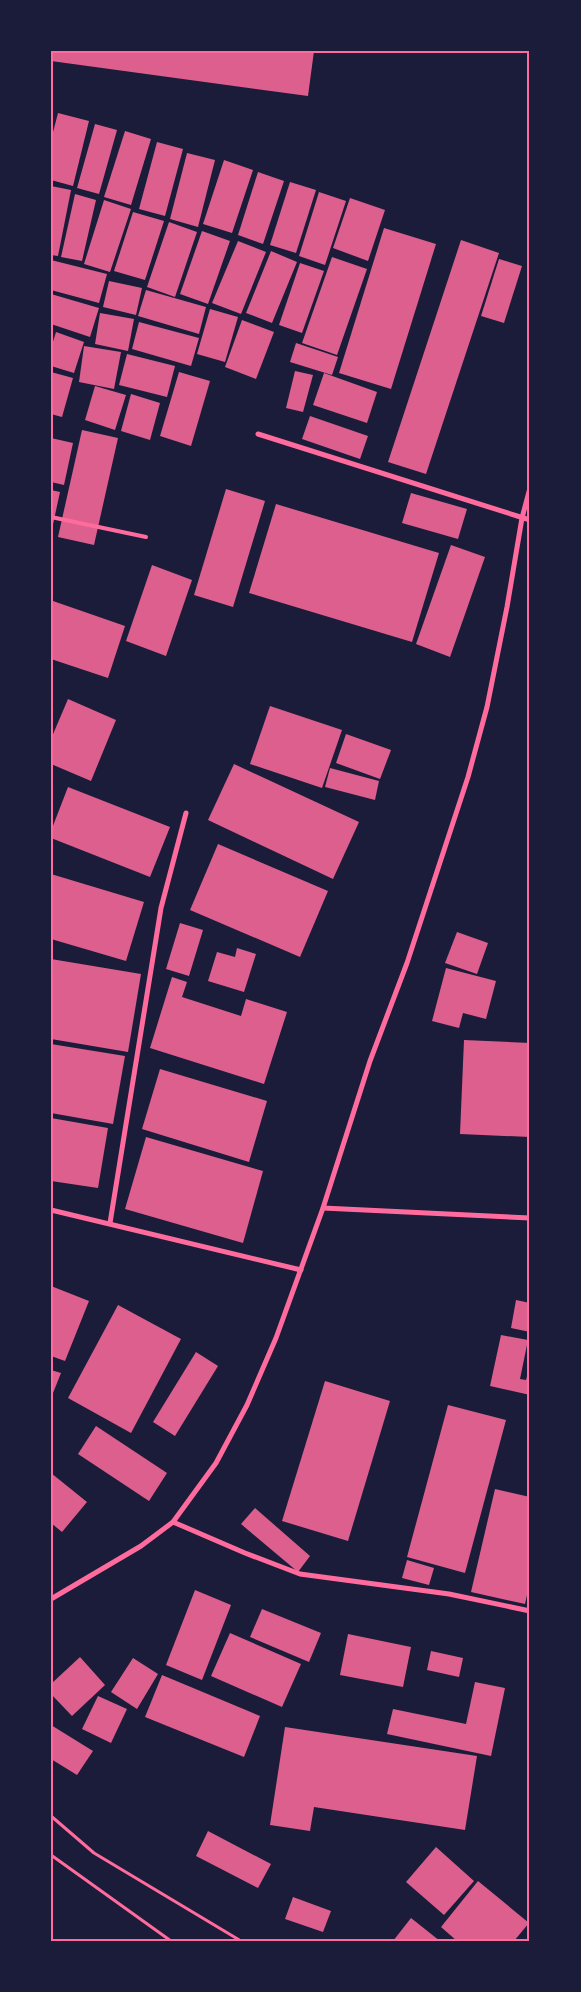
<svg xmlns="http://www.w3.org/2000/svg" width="581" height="1992" font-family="Mulish,sans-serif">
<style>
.building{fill:#dd5f8e}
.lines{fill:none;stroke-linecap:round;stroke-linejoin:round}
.path{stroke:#ff6b9d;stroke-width:3}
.service{stroke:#ff6b9d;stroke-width:4}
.minor{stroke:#ff6b9d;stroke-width:5}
.neatline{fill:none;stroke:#ff6b9d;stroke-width:2}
</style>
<rect width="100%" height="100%" fill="#1b1b3a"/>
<g class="building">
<polygon points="51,51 314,51 308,96 51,61"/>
<polygon points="58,113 89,121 73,186 51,180 51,140"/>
<polygon points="95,124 117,130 99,194 77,188"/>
<polygon points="125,131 151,139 131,205 104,197"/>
<polygon points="157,142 183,149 165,216 139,209"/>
<polygon points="187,153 215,160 198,227 170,219"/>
<polygon points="224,160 253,170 232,233 203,224"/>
<polygon points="258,172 284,181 263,244 238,235"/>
<polygon points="290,182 316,190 296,253 270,245"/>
<polygon points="51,186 71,190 58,256 51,255"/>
<polygon points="319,192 346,201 325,265 299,256"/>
<polygon points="75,194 96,200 82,261 61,257"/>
<polygon points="350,198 385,210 368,261 333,248"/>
<polygon points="104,200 131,209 110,272 84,264"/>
<polygon points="133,212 164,221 145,280 114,271"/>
<polygon points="169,222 197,232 175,297 147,287"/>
<polygon points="384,228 436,244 391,389 339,373"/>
<polygon points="202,231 230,241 208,304 180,294"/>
<polygon points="461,240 499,253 426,474 388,462"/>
<polygon points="238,241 266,252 241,314 212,303"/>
<polygon points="271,251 297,262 272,323 246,313"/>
<polygon points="332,257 367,269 337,355 302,343"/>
<polygon points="499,259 522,266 504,323 481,316"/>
<polygon points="51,260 107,274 99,303 51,290"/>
<polygon points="300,263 324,271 302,333 279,325"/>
<polygon points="109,281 142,288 136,315 103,307"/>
<polygon points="146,290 206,307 199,334 138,316"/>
<polygon points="51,294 99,308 90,337 51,324"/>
<polygon points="210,309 238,317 225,362 197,354"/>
<polygon points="100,313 134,319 128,351 95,344"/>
<polygon points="242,320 274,332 256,379 225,367"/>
<polygon points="139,322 199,338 191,366 132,349"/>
<polygon points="56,332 84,342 74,373 51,366 51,348"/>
<polygon points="296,343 338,357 332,375 290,362"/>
<polygon points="84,346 121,352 114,389 79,382"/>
<polygon points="127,354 175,366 167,397 119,385"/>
<polygon points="295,371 313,375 303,412 286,408"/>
<polygon points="51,372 73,378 62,417 51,414"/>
<polygon points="179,372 210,381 191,446 160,436"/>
<polygon points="324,373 377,392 367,423 313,405"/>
<polygon points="95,386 126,395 115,430 85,420"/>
<polygon points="131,394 160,403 150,440 121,431"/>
<polygon points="310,416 368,436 360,459 302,439"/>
<polygon points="82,430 118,438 94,545 58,537"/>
<polygon points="51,438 73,443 64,485 51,482"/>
<polygon points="226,489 265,501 233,607 194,595"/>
<polygon points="51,490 60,492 52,529 51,529"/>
<polygon points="411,493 467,509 458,539 402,523"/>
<polygon points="276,504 439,553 412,642 249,593"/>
<polygon points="451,545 485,557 450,657 416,644"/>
<polygon points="152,565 192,580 166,656 126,641"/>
<polygon points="53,601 125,626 108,678 51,659"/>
<polygon points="68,699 116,720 91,781 51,764 51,739"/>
<polygon points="270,706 342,730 322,788 250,764"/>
<polygon points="346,734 391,750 380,779 336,763"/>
<polygon points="234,764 359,822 333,879 208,820"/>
<polygon points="330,768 379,781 375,800 325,787"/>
<polygon points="68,787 170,827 150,877 51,838 51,831"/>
<polygon points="218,844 328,891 300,957 190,910"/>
<polygon points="51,874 144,902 126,961 51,939"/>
<polygon points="180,923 203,930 189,976 166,969"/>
<polygon points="457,932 488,943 477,974 445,963"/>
<polygon points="237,948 256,954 244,992 208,981 217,952 235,957"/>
<polygon points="51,959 141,974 128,1052 51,1039"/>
<polygon points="446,968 496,981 486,1019 463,1013 459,1028 432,1021"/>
<polygon points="172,977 187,982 182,997 241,1016 246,999 287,1012 264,1084 150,1048"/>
<polygon points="464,1040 530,1043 530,1137 460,1134"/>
<polygon points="51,1044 125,1056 113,1124 51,1113"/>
<polygon points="160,1069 267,1101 249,1162 142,1129"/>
<polygon points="51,1118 108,1128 98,1188 51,1181"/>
<polygon points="146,1137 263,1171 243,1243 125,1209"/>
<polygon points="51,1286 89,1301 65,1361 51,1356"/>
<polygon points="516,1300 530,1303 530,1332 511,1328"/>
<polygon points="118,1305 181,1339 131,1433 68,1398"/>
<polygon points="501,1335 528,1340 520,1379 526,1380 530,1365 530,1395 490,1386"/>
<polygon points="196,1352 218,1366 175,1436 153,1422"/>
<polygon points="51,1370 61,1373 51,1398"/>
<polygon points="325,1381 390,1401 348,1541 282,1521"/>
<polygon points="448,1405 506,1420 465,1573 407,1557"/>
<polygon points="96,1426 167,1473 149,1501 78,1454"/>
<polygon points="51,1473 87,1502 62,1532 51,1523"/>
<polygon points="495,1489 530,1497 530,1582 525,1604 471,1592"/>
<polygon points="255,1508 310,1556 298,1572 241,1524"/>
<polygon points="407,1560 434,1568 429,1585 402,1578"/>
<polygon points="195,1590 231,1605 202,1680 166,1665"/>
<polygon points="262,1609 321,1633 309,1662 250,1637"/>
<polygon points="230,1633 301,1664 282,1707 211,1676"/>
<polygon points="348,1634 411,1647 403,1687 340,1675"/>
<polygon points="431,1651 463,1658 459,1677 427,1670"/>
<polygon points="80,1657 105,1685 72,1716 51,1694 51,1684"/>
<polygon points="133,1658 158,1674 137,1709 111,1692"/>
<polygon points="162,1675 260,1716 244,1757 145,1717"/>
<polygon points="475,1682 505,1688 491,1756 387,1734 393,1709 466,1724"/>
<polygon points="98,1696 127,1709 111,1743 82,1729"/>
<polygon points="51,1725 93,1751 77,1775 51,1759"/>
<polygon points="285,1727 477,1756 465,1830 314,1807 310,1831 270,1825"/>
<polygon points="208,1831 271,1864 258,1888 196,1856"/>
<polygon points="436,1847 474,1881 444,1915 406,1882"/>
<polygon points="478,1881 529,1923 514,1941 457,1941 441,1927"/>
<polygon points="293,1897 331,1911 323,1932 285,1919"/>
<polygon points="411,1918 440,1941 393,1941"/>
</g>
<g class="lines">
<g class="path">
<polyline points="51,1816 94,1853 241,1941"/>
<polyline points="51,1855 171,1941"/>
</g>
<polyline class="service" points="51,517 146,537"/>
<g class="minor">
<polyline points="258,434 530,520"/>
<polyline points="323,1208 530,1218"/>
<polyline points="51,1210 301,1270"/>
<polyline points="110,1223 161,908 186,813"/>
<polyline points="173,1522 245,1553 300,1574 449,1594 530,1611"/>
<polyline points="51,1599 141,1546 173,1522 216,1463 247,1405 276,1338 323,1208 370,1061 407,963 468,777 487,707 507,607 522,518 530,488"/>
</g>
</g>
<rect width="581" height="1992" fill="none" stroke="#1b1b3a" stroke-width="105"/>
<rect x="52" y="52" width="476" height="1888" class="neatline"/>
</svg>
